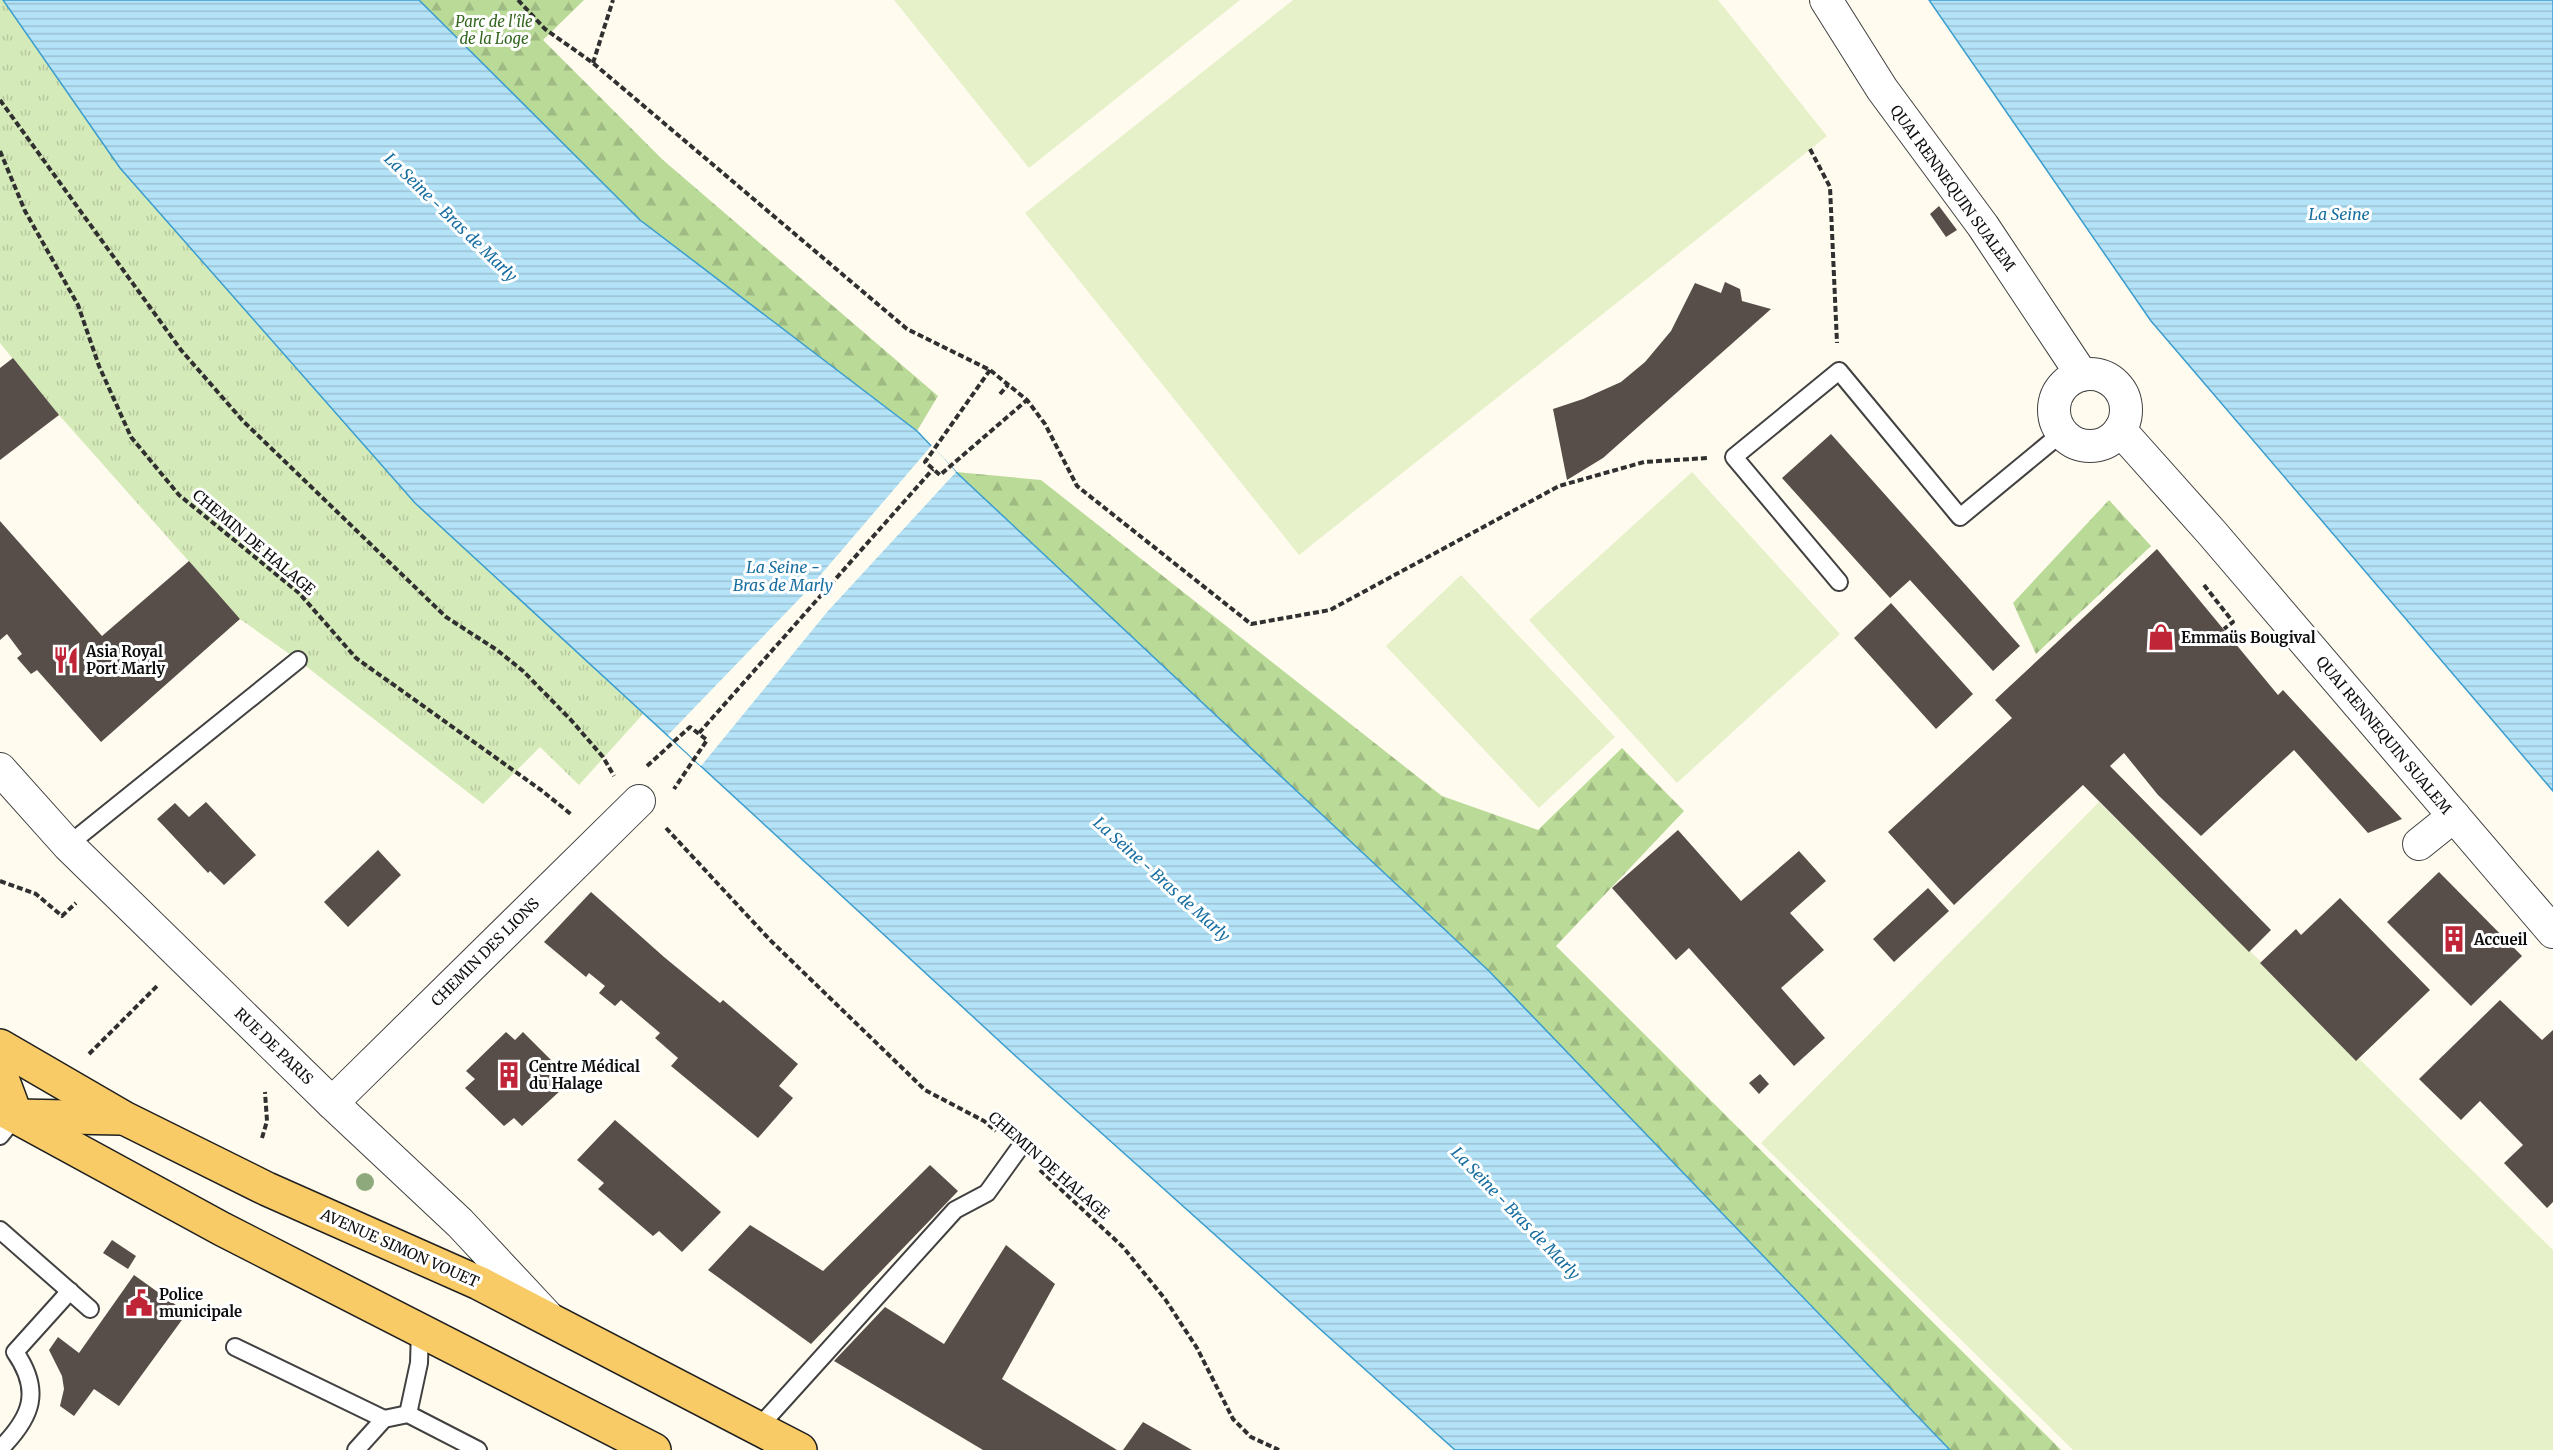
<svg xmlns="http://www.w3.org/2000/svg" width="2553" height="1450" font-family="Merriweather,serif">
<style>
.grass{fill:url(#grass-tufts)}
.forest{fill:url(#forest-firs)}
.pitch{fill:#e6f1ca}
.water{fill:url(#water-rules);stroke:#3a9dce;stroke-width:1.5}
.pier{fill:#fffbef}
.building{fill:#574e4a}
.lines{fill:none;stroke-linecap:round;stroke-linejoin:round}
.service-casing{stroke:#414141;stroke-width:20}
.minor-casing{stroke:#414141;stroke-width:34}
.primary-casing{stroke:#1f1f1f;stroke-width:36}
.path{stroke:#303030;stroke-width:4;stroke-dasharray:6 3;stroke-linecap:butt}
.service{stroke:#fff;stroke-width:16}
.minor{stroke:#fff;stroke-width:32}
.primary{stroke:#f8cb66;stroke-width:33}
.tree{fill:#8ea97c}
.labels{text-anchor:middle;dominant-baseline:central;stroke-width:6;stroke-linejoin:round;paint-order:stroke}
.park-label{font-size:15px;font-style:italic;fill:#32661e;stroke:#fff}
.street-label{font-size:15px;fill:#0e0e0e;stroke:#fff}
.poi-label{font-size:15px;font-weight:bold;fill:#0e0e0e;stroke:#fff;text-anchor:start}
.water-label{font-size:16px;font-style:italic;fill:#176ea0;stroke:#fff}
</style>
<defs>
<pattern id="grass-tufts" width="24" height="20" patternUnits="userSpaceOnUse" patternTransform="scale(1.5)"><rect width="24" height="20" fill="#d5eab9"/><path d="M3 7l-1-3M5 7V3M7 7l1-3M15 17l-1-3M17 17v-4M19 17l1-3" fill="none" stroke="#b6c89e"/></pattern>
<pattern id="forest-firs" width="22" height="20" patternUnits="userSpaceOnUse" patternTransform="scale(1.5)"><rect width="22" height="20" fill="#bada98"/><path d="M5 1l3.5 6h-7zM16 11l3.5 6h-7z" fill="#9fba82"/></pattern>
<pattern id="water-rules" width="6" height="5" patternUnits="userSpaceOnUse" patternTransform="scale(1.5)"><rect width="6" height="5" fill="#b4e2f6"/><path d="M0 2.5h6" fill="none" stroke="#9ac1d2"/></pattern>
</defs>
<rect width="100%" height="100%" fill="#fffbef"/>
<polygon class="grass" points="0,0 3,0 120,168 415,503 643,714 579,785 540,747 483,804 298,660 240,619 59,415 0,343"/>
<g class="forest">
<polygon points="419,0 584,0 543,40 663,160 938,396 917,431 640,220"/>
<polygon points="956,472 1041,480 1442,796 1538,830 1622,748 1684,811 1556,946 2061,1450 1950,1450 1489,971"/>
<polygon points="2109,500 2151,546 2036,654 2013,603"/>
</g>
<g class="pitch">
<polygon points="894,0 1240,0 1029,168"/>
<polygon points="1293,0 1718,0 1827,136 1299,555 1025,213"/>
<polygon points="1692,472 1840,634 1677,783 1529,620"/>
<polygon points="1461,575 1615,737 1539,808 1386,646"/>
<polygon points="2099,802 2553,1250 2553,1450 2073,1450 1761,1143"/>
</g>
<g class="water">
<polygon points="3,0 419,0 640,220 917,431 956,472 1489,971 1950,1450 1455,1450 1020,1060 415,503 120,168"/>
<polygon points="1929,0 2553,0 2553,791 2151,321"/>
</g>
<polygon class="pier" points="932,445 956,472 828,611 701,766 668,735 805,593"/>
<g class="building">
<polygon points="1939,206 1957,230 1946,237 1930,214"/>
<polygon points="1725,282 1740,289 1742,301 1771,309 1603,458 1567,480 1553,409 1583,399 1621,382 1645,362 1671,331 1695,283 1721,293"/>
<polygon points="13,358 59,415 0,460 0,368"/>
<polygon points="1831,434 2020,646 1993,671 1910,580 1890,598 1782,478"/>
<polygon points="0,521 102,636 189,561 240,619 101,742 37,670 31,674 17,658 22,654 7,634 0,640"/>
<polygon points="2157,549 2278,695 2283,690 2402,819 2368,833 2294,750 2201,836 2158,795 2124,753 2110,766 2271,930 2249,952 2083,785 1954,905 1888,832 2012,718 1995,700"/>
<polygon points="1891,603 1973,694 1936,729 1854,638"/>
<polygon points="206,802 256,855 224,885 210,871 208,873 157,819 175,803 189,817"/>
<polygon points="1678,830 1741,901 1799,851 1826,881 1790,913 1824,950 1781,988 1825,1038 1794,1066 1689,948 1676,960 1612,888"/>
<polygon points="378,850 401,875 348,927 324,902"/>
<polygon points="2439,872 2522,956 2471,1006 2387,922"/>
<polygon points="1928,888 1949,911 1894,962 1873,939"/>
<polygon points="591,892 664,957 720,1003 723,1000 798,1064 779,1086 793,1098 758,1138 671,1066 678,1058 655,1038 660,1033 621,1000 615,1006 599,993 605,986 589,973 586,977 544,942"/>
<polygon points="2340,898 2430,990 2356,1061 2260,963 2296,929 2301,935"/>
<polygon points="2500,1000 2542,1040 2553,1030 2553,1202 2547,1208 2504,1163 2523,1145 2480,1101 2461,1120 2419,1079"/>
<polygon points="506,1032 515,1040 523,1032 562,1071 552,1079 561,1090 522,1126 514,1118 504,1126 465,1088 475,1079 466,1071"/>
<polygon points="1760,1074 1769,1084 1759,1094 1749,1083"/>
<polygon points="615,1120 721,1212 682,1252 659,1231 653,1236 598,1189 604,1183 577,1160"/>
<polygon points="930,1165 958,1191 811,1344 708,1270 750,1225 823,1271"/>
<polygon points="112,1240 136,1256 128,1269 103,1253"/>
<polygon points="1006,1245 1055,1284 1002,1379 1117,1450 983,1450 834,1361 885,1307 944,1344"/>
<polygon points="134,1275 187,1313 119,1406 94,1389 74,1416 60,1406 64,1389 62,1376 49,1350 58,1337 79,1353"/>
<polygon points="1143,1422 1192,1450 1123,1450"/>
</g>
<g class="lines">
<defs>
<g id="service">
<polyline points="1839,582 1734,457 1839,371 1960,517 2063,432"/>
<polyline points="68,845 298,660"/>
<polyline points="0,1136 16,1116"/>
<polyline points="0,1230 90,1309"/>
<polyline points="235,1347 384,1419"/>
<polyline points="408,1414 419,1363 420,1331"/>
<polyline points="758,1428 955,1210 987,1193 1018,1150"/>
<path d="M0 1449C32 1417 42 1391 15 1352L70 1291"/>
<polyline points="356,1450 384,1419 408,1414 478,1450"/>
</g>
<g id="minor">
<polyline points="1826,0 1882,89 1983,226 2082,375"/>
<circle cx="2090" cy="410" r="36"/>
<polyline points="2120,430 2212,533 2553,932"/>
<polyline points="0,769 68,845 332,1103 460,1223 546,1315"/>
<polyline points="2419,844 2454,816"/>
<polyline points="332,1103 639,801"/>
</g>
<g id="primary">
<polyline points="0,1046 124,1118 267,1189 479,1283 800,1450"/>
<polyline points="0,1073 16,1116 121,1118"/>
<polyline points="0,1108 222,1229 654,1450"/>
</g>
</defs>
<use href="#service" class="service-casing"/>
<use href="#minor" class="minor-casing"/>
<use href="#primary" class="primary-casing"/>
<g class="path">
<polyline points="518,0 545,29 593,63 907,329 990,370 1027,400 1045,424 1077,486 1251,624 1330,610 1559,486 1644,462 1707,458"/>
<polyline points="593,63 613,0"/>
<polyline points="0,100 181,350 243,421 446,617 497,650 523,671 571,720 603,757 614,776"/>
<polyline points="1810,149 1830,187 1837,343"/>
<polyline points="0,151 25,211 78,305 99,366 131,437 179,495 299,593 356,658 541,790 572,815"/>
<polyline points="990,370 925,462 940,475 1027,400"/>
<polyline points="1000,394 1008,385"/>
<polyline points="2204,585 2233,622 2224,629"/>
<polyline points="699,733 933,469"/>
<polyline points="647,766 690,727 707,740 674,789"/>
<polyline points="666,828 770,940 925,1090 984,1121 996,1131"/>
<polyline points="0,881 36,894 62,916 76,903"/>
<polyline points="89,1054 158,985"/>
<polyline points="262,1138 267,1121 265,1092"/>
<polyline points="1040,1170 1123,1247 1165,1299 1197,1348 1233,1419 1251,1437 1279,1450"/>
</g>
<use href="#service" class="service"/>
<use href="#minor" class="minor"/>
<use href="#primary" class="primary"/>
</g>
<circle class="tree" cx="365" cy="1182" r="9"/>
<defs>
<symbol id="shop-bare" viewBox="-9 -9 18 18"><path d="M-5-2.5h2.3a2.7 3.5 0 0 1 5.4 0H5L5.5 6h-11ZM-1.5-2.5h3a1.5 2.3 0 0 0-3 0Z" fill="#bf2537" stroke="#fff" stroke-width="2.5" paint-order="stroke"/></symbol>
<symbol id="restaurant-bare" viewBox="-9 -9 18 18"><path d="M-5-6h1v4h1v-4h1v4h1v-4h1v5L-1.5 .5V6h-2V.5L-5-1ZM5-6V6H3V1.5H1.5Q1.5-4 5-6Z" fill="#bf2537" stroke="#fff" stroke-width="2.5" paint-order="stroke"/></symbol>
<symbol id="building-bare" viewBox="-9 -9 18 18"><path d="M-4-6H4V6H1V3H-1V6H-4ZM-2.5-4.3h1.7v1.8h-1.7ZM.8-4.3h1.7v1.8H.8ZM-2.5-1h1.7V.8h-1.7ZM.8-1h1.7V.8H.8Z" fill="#bf2537" stroke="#fff" stroke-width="2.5" paint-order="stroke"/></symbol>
<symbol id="civic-bare" viewBox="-9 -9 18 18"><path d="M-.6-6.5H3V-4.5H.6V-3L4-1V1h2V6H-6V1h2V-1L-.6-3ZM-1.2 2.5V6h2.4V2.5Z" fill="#bf2537" stroke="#fff" stroke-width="2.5" paint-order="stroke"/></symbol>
</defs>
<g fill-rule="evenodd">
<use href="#shop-bare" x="2142" y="618" width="38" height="38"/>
<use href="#restaurant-bare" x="47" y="641" width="38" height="38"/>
<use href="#building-bare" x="2435" y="920" width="38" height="38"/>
<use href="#building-bare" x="490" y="1056" width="38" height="38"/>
<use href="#civic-bare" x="120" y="1284" width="38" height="38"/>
</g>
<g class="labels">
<g class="park-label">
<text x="494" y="21">Parc de l'île<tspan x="494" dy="17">de la Loge</tspan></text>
</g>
<g class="street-label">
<text transform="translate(1953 188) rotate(54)">QUAI RENNEQUIN SUALEM</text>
<text transform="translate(254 542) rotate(40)">CHEMIN DE HALAGE</text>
<text transform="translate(2384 735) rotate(50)">QUAI RENNEQUIN SUALEM</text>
<text transform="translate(485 952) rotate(-45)">CHEMIN DES LIONS</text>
<text transform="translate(274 1046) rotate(44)">RUE DE PARIS</text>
<text transform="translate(1049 1165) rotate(41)">CHEMIN DE HALAGE</text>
<text transform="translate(400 1248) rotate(24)">AVENUE SIMON VOUET</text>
</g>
<g class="poi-label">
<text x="2181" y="637">Emmaüs Bougival</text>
<text x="86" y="651">Asia Royal<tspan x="86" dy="17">Port Marly</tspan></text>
<text x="2474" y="939">Accueil</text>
<text x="529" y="1066">Centre Médical<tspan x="529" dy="17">du Halage</tspan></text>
<text x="159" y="1294">Police<tspan x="159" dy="17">municipale</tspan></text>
</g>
<g class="water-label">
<text x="2339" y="214">La Seine</text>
<text transform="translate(451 217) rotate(44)">La Seine - Bras de Marly</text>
<text x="783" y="567">La Seine -<tspan x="783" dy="18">Bras de Marly</tspan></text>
<text transform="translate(1162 879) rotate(42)">La Seine - Bras de Marly</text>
<text transform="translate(1516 1213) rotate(46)">La Seine - Bras de Marly</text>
</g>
</g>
</svg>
